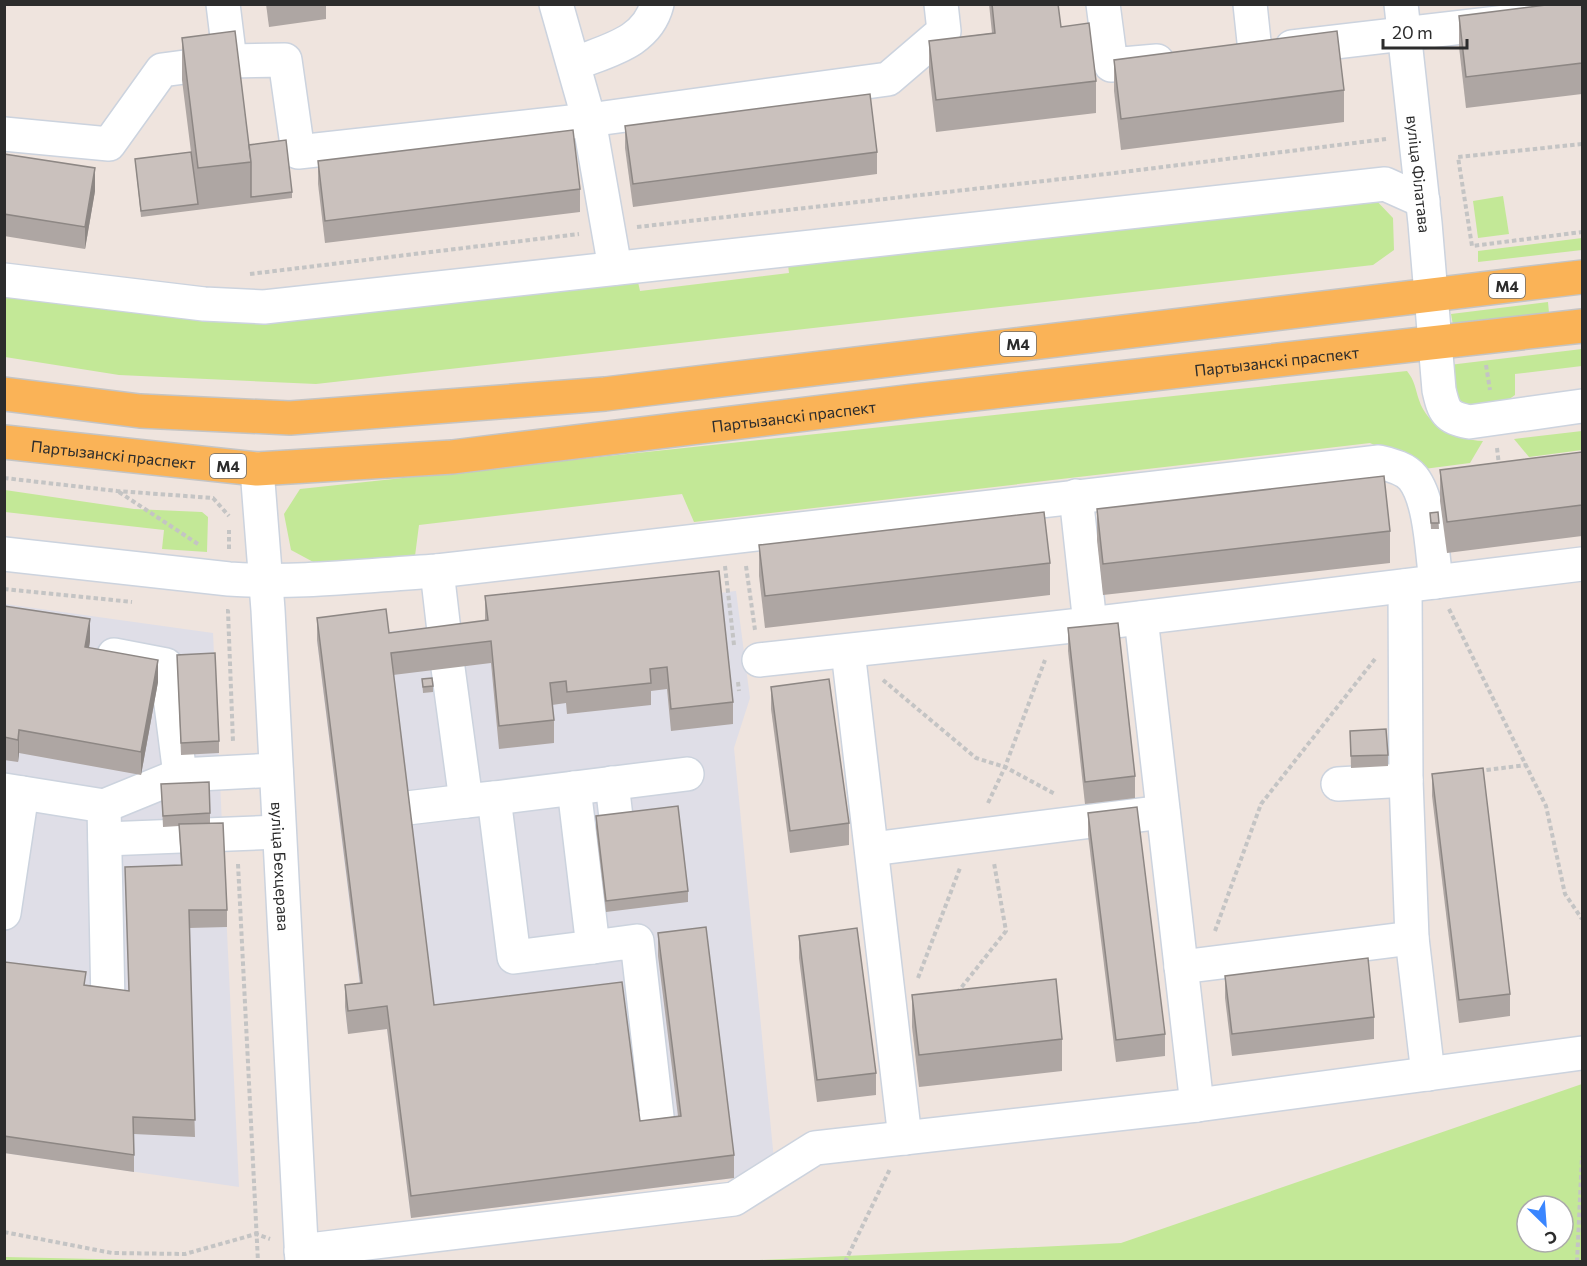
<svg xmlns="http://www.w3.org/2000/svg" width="1587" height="1266" font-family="Commissioner,sans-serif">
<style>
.industrial{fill:#dfdee7}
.green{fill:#c3e897;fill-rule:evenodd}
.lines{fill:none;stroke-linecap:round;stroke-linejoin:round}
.minor-casing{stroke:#ccd3de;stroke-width:36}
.major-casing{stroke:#c4c4c4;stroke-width:36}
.path{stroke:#c4c4c4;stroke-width:4;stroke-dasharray:4.5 3;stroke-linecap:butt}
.minor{stroke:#fff;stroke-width:33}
.major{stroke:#fab357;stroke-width:33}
.wall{fill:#aea6a3}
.shaded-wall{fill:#8d8784}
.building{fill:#cac1bd;stroke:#8d8784;stroke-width:1.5}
.labels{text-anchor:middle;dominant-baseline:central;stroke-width:6;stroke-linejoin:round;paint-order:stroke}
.shield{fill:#fff;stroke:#6b6b6b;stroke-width:1.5}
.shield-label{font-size:15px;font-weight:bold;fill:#2c2c2c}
.street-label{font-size:16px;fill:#2c2c2c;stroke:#fff}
</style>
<rect width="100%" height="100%" fill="#efe4de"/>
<g class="industrial">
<polygon points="736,591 750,698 734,748 774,1160 734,1178 411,1218 387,1029 348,1033 345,1007 362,1005 317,640"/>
<polygon points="5,604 213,633 239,1187 5,1153"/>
</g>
<g class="green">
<polygon points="1372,196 1393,218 1394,250 1373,265 316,384 119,375 5,357 4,289 233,320 636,273 640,291 789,273 787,256"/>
<polygon points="1503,196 1509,234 1478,238 1473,201"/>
<polygon points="1582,238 1582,250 1478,262 1478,251"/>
<polygon points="1548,302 1549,313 1453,325 1451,314"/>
<polygon points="1582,349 1582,366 1515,374 1515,395 1508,400 1462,408 1457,404 1449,365"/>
<path d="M1407 371C1415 381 1415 388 1419 400 1428 427 1457 440 1483 441L1470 463 1424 469 1370 443 694 522 682 494 419 525 415 556 317 564 291 550 284 514 300 489Z"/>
<polygon points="1582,431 1582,450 1529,457 1514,439"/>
<polygon points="5,490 134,509 202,512 208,517 207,552 162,549 164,530 5,512"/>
<path d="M1582 1084V1261H739L1121 1243ZM1527 1206H1563V1242H1527Z"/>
<polygon points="4,1257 5,1257 187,1261 5,1262"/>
</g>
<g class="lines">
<defs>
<g id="minor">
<polyline points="556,4 589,120 615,268"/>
<polyline points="1103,4 1111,65 1157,61"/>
<polyline points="1250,4 1255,51"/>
<path id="s1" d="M1401 4 1425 223 1439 390C1444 412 1446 417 1469 422L1582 406"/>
<polyline points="1292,47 1582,13"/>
<polyline points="230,61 285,60 298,152 589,120 888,79 944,31 941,4"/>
<path d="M574 64C608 50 647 43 657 4"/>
<polyline points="4,134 109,144 162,70 230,61 223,4"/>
<polyline points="4,280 204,304 264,307 1385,184 1423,201"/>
<path id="s2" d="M257 469 268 610 302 1262"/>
<polyline points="1076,496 1090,624"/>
<path d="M4 554 229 579C298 584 368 575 437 571L1379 462C1391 465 1405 468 1413 478 1431 501 1432 553 1436 582"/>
<polyline points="437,571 446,648"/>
<polyline points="1405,586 1406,780 1412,938 1428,1074"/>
<polyline points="1141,618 1197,1105"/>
<polyline points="848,651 905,1138"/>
<polyline points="114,655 166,665 180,775"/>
<polyline points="759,660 1090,624 1582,564"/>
<polyline points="448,668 466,801 494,798 514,957 593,947"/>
<polyline points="612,783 617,826"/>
<polyline points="1338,784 1406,780"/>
<polyline points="574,788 593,947 637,941 658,1125 638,1128"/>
<polyline points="4,790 104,806"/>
<polyline points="494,798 687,774"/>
<polyline points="407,808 466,801"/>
<polyline points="105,839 279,832"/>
<polyline points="872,849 1163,812"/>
<polyline points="4,913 22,793"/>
<polyline points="1181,967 1412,938"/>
<polyline points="108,1005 104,806 180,775 276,770"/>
<polyline points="301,1251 734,1199 815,1148 1197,1105 1582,1053"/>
</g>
<g id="major">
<polyline points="4,394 140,411 290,418 605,394 1582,277"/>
<path id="s3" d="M4 442 257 469 452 457 913 401 1582 326"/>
</g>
</defs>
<use href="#minor" class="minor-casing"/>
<use href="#major" class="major-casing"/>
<g class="path">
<polyline points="1582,144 1458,157 1472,246 1582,232"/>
<polyline points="637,227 1115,173 1386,139"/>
<polyline points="250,274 579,234"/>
<polyline points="1486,365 1490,390"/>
<polyline points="1497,448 1499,465"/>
<polyline points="4,478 117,491 213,498 229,516"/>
<polyline points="119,492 198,544"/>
<polyline points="229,549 229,530"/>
<polyline points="725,566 734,645"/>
<polyline points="746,566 755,630"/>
<polyline points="4,589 132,602"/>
<polyline points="1449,609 1546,806 1565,894 1582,919"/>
<polyline points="226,611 228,611 233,742"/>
<polyline points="883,680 976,758 1005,767 1055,794"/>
<polyline points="738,682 739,691"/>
<polyline points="1479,771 1526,765"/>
<polyline points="988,803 1005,767 1045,660"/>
<polyline points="238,864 258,1262"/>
<polyline points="1215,931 1261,804 1375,659"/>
<polyline points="918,978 960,868"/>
<polyline points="957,993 1006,931 994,863"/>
<polyline points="4,1232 112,1253 185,1254 256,1234 270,1239"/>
<polyline points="845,1262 890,1169"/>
<polyline points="1577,1262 1582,1156"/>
</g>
<use href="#minor" class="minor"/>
<use href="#major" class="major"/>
</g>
<g class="wall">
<polygon points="266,4 326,4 326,19 269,27"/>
<polygon points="989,4 1058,4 1061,27 1096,81 1096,113 936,132 929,72 929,41 992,33"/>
<polygon points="1582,4 1582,94 1466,108 1459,47 1459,16"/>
<polygon points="182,38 249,145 292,192 292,198 141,217 135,159 191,152 182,80"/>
<polygon points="1114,60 1344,90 1344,122 1121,150 1114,91"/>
<polygon points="625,126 877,152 877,174 633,207 625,148"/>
<polygon points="4,154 95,191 85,249 4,236"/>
<polygon points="318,161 580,189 580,212 325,243 318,184"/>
<polygon points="1582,452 1582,536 1447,553 1440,501 1440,470"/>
<polygon points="1097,509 1390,531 1390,563 1103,595 1097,540"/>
<polygon points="1438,512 1439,529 1431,529 1430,513"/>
<polygon points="759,545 1050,563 1050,595 765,628 759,576"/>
<polygon points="719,571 733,702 733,724 671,731 667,689 651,691 651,705 567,714 566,703 552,705 554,720 554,743 499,749 491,663 393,675 434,1005 640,1121 678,1116 658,956 658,933 734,1155 734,1178 411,1218 387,1029 348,1034 345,1007 345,985 360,983 317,640 317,618 389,633 485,621 485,596"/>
<polygon points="4,606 90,641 89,648 158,682 141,775 19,753 18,762 4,760"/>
<polygon points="1068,628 1135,776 1135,798 1085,804 1068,651"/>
<polygon points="177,655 219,741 219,753 181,755"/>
<polygon points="422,679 433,686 433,692 423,693"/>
<polygon points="771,687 849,823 849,845 790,853 771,709"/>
<polygon points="1350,731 1388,755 1388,766 1351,768"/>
<polygon points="1432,774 1510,994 1510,1016 1459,1023 1432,796"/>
<polygon points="161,784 210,813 210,823 227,910 227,927 189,928 195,1137 134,1134 134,1172 4,1153 4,993 86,985 129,991 125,867 181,866 179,826 163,827"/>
<polygon points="1088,813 1165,1034 1165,1056 1116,1062 1088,835"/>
<polygon points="596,816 688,891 688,902 606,912 596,828"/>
<polygon points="799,936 876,1073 876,1095 817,1102 799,958"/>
<polygon points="1225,976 1374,1017 1374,1039 1232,1056 1225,998"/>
<polygon points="912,995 1062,1039 1062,1071 919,1087 912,1027"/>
</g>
<g class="shaded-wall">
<polygon points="95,168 95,191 85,249 85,227"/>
<polygon points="90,619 90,641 85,670 85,647"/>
<polygon points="158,660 158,682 141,775 141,752"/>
<polygon points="19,730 19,753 18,762 18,740"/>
</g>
<g class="building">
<polygon points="992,4 1058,4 1061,27 1089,23 1096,81 936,100 929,41 995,33"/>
<polygon points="1554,4 1582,4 1582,63 1466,77 1459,16"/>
<polygon points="235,31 251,162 198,168 182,38"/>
<polygon points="1337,31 1344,90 1121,119 1114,60"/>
<polygon points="870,94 877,152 633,184 625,126"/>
<polygon points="573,130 580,189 325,221 318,161"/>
<polygon points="286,140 292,192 251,197 251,162 249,145"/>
<polygon points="191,152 198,204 141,211 135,159"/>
<polygon points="4,154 95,168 85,227 4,214"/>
<polygon points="1582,452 1582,505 1447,522 1440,470"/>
<polygon points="1384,476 1390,531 1103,564 1097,509"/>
<polygon points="1044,512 1050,563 765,596 759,545"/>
<polygon points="1438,512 1439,523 1431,523 1430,513"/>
<polygon points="719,571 733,702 671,709 667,667 650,669 651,683 567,692 566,681 550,683 554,720 499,726 491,641 391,653 434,1005 622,982 640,1121 681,1116 658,933 706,927 734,1155 411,1196 387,1006 348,1011 345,985 362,983 317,618 386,609 389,633 488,620 485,596"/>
<polygon points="4,606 90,619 85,647 158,660 141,752 19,730 18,740 4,737"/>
<polygon points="1118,623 1135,776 1085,782 1068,628"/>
<polygon points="215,653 219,741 181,743 177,655"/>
<polygon points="432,678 433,686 423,687 422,679"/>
<polygon points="829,679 849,823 790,831 771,687"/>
<polygon points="1386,729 1388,755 1351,756 1350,731"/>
<polygon points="1483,768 1510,994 1459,1000 1432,774"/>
<polygon points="209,782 210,813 163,816 161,784"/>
<polygon points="678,806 688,891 606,901 596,816"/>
<polygon points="1137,807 1165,1034 1116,1040 1088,813"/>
<polygon points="223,823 227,910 189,910 195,1120 133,1117 134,1155 4,1136 5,962 86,972 84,985 129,991 125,867 182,865 179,824"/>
<polygon points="857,928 876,1073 817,1080 799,936"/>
<polygon points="1368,958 1374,1017 1232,1034 1225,976"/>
<polygon points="1056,979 1062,1039 919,1055 912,995"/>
</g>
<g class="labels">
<g class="shield">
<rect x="1489" y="274" width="36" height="24" rx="4.5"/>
<rect x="1000" y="332" width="36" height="24" rx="4.5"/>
<rect x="210" y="454" width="36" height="24" rx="4.5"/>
</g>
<g class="shield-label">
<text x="1507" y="286">М4</text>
<text x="1018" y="344">М4</text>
<text x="228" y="466">М4</text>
</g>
<g class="street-label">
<text stroke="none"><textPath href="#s1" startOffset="171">вуліца Філатава</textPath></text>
<text stroke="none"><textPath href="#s3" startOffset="1280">Партызанскі праспект</textPath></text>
<text stroke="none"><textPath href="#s3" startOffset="794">Партызанскі праспект</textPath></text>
<text stroke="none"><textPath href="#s3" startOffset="110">Партызанскі праспект</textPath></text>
<text stroke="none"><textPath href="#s2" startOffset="398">вуліца Бехцерава</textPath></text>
</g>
</g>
<rect width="1587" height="1266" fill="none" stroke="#2c2c2c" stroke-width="12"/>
<g transform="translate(1545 1224) rotate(155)"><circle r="28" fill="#ffffff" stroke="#ababab" stroke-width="1.5"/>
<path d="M0-4.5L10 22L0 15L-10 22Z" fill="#3a86ff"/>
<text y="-9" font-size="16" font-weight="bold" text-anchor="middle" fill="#2c2c2c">С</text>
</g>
<path d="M1383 39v9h84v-9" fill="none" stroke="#2c2c2c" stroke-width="3"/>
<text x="1392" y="39" font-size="18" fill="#2c2c2c" stroke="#ffffff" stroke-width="4.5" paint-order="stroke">20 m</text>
</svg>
